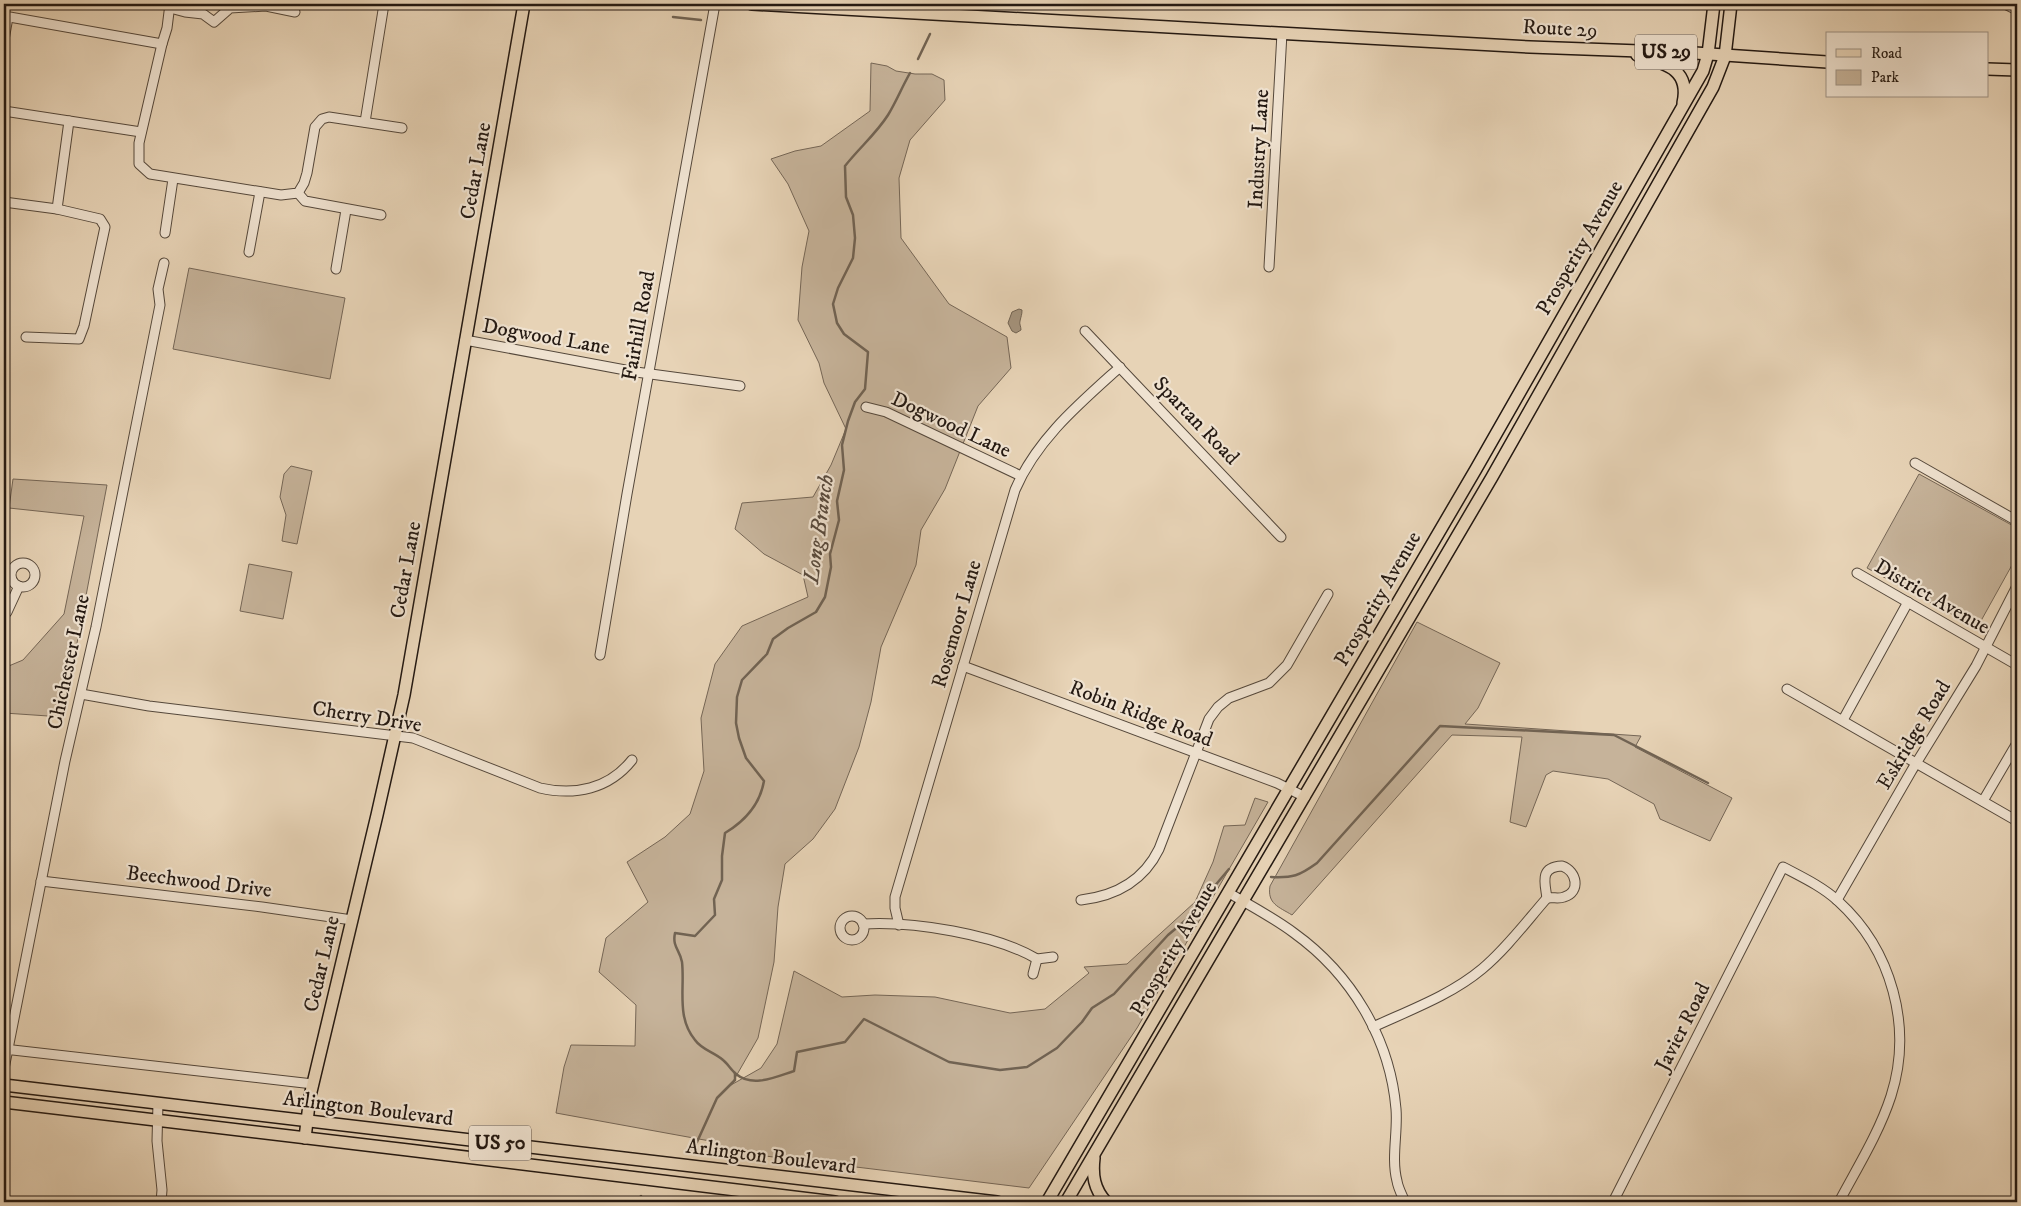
<svg xmlns="http://www.w3.org/2000/svg" width="2021" height="1206" font-family="'IM FELL DW Pica',serif">
<style>
.green{fill:#c6b39a;stroke:#756656}
.water{fill:#a5947e;stroke:#716353}
.lines{fill:none;stroke-linecap:round;stroke-linejoin:round}
.stream{stroke:#716353;stroke-width:2.5}
.minor-casing{stroke:#55483b;stroke-width:11}
.major-casing{stroke:#241912;stroke-width:14}
.minor{stroke:#efe2d0;stroke-width:9}
.major{stroke:#e7d3b6;stroke-width:11}
.labels{text-anchor:middle;dominant-baseline:central;stroke-width:4.5;stroke-linejoin:round;paint-order:stroke}
.shield{fill:#efe2d0;stroke:#61554b;stroke-width:1}
.shield-label{font-size:20px;font-weight:bold;fill:#241912}
.street-label{font-size:21px;fill:#241912;stroke:#efe2d0}
.water-label{font-size:22px;font-style:italic;fill:#584a3d;stroke:#efe2d0}
</style>
<rect width="100%" height="100%" fill="#e7d3b6"/>
<filter id="stains"><feTurbulence type="fractalNoise" baseFrequency=".004" numOctaves="4"/><feColorMatrix values="0 0 0 0 .2 0 0 0 0 .09 0 0 0 0 .02 0 0 0 .5 -.17"/></filter>
<radialGradient id="worn" r=".72"><stop offset=".6" stop-color="#630" stop-opacity="0"/><stop offset="1" stop-color="#630" stop-opacity=".3"/></radialGradient>
<g class="green">
<polygon points="871,63 887,66 896,71 915,74 932,74 944,80 945,100 910,140 899,178 901,238 949,304 1007,337 1011,368 978,406 945,489 921,530 916,565 881,647 871,702 859,747 835,809 813,839 785,864 778,907 774,962 758,1038 731,1085 761,1068 777,1044 794,971 842,997 875,995 935,997 1010,1013 1045,1009 1089,973 1084,967 1127,964 1195,902 1213,862 1224,826 1245,825 1255,798 1268,802 1137,1028 1029,1188 757,1155 731,1155 709,1153 710,1141 556,1113 564,1067 571,1045 635,1046 636,1005 599,972 606,938 648,902 627,862 665,837 690,814 704,771 701,718 715,664 742,626 808,597 803,575 764,554 735,529 742,503 813,497 831,465 846,429 824,383 819,363 798,320 802,267 809,231 788,184 771,159 795,151 821,146 870,111"/>
<polygon points="189,268 345,298 330,379 173,349"/>
<polygon points="291,466 312,471 297,544 282,541 286,515 280,497 284,474"/>
<polygon points="1919,474 2017,528 2017,556 1977,628 1867,568"/>
<polygon points="13,479 107,485 63,717 4,713 4,668 23,660 64,614 84,516 9,508"/>
<polygon points="249,564 292,572 283,619 240,611"/>
<path d="M1417 622 1500 663 1478 708 1465 724 1641 736 1635 747 1732 798 1710 841 1660 819 1654 804 1608 779 1553 771 1546 775 1526 827 1510 822 1522 737 1452 735 1292 915C1279 907 1267 904 1270 886Z"/>
</g>
<path class="water" d="M1019 309 1022 310C1022 315 1021 316 1020 321 1019 324 1021 326 1021 330L1016 333 1012 331 1008 323 1012 312Z"/>
<g class="lines">
<g class="stream">
<polyline points="673,17 701,20"/>
<polyline points="918,59 930,34"/>
<path d="M910 73C902 87 896 102 888 115 876 134 859 148 845 166L846 197 853 215 855 238 853 258 838 288 833 304 837 323 844 334 868 352 865 389 855 402 848 421 842 445 844 470 837 501 839 520 830 554 831 567 825 597 816 612 788 628 773 639 767 654 742 680 737 697 736 723 739 738 746 758 764 781C760 804 745 821 725 833L722 856V880L714 899 715 915 695 936 675 933C672 947 680 950 682 962 685 988 676 1017 695 1040 702 1050 714 1052 723 1060 728 1064 731 1070 736 1074 753 1088 775 1077 794 1071L797 1052 845 1042 864 1019 949 1062 1000 1070 1027 1067 1057 1048 1082 1022 1092 1008 1114 994 1168 935 1210 900 1213 888 1229 869"/>
<path d="M1271 877C1293 878 1299 876 1317 863L1440 726 1614 735 1708 783"/>
<polyline points="690,1151 697,1142 717,1098 735,1080 735,1073"/>
<polyline points="636,1202 641,1196"/>
</g>
<defs>
<g id="minor">
<polyline points="170,4 167,28 162,44 139,143 139,164 150,174 281,195 298,193 304,183 307,173 315,127 322,119 329,117 402,128"/>
<polyline points="2005,4 2017,10"/>
<polyline points="170,8 185,12 203,14 214,22 230,8 266,6 295,12"/>
<polyline points="4,16 162,44"/>
<polyline points="4,40 8,17"/>
<polyline points="4,111 141,132"/>
<polyline points="365,122 384,4"/>
<polyline points="298,193 305,201 381,215"/>
<polyline points="4,202 57,209 100,219 105,227 84,326 79,339 26,337"/>
<polyline points="57,209 69,121"/>
<polyline points="165,233 173,179"/>
<polyline points="249,252 260,192"/>
<polyline points="1269,267 1282,33"/>
<polyline points="336,269 346,210"/>
<polyline points="1085,331 1281,537"/>
<polyline points="465,340 636,372 740,386"/>
<polyline points="866,407 886,412 1021,476"/>
<polyline points="1915,463 2017,521"/>
<circle cx="23" cy="575" r="12"/>
<polyline points="1857,573 2017,665"/>
<polyline points="4,615 7,612 19,586"/>
<polyline points="600,655 627,494 715,4"/>
<polyline points="963,666 1277,783 1305,797"/>
<polyline points="1787,689 2017,821"/>
<path d="M81 694 149 706 413 738 540 788C575 796 609 789 632 760"/>
<polyline points="1843,720 1908,602"/>
<polyline points="1983,801 2017,743"/>
<path d="M1562 866C1577 871 1581 892 1564 897 1559 899 1553 897 1547 898 1545 883 1539 867 1562 866Z"/>
<polyline points="41,881 262,907 352,920"/>
<path d="M1229 893C1251 906 1274 918 1294 933 1351 974 1390 1038 1396 1109 1398 1132 1391 1158 1397 1181 1398 1188 1402 1195 1405 1202"/>
<path d="M1081 900C1115 896 1143 882 1159 849L1209 719 1218 707 1229 698 1269 683 1287 665 1328 594"/>
<polyline points="1837,900 1912,770 1976,666 2017,586"/>
<circle cx="852" cy="928" r="12"/>
<path d="M863 924C912 921 995 934 1037 959L1053 957"/>
<path d="M899 925 895 908V897L1015 490C1037 439 1079 404 1120 367"/>
<polyline points="1033,974 1037,959"/>
<path d="M1373 1027C1410 1010 1451 995 1482 969 1507 948 1526 922 1547 898"/>
<polyline points="4,1049 313,1084"/>
<polyline points="4,1069 65,761 96,627 160,305 158,289 164,263"/>
<polyline points="158,1103 157,1141 162,1190 161,1202"/>
<path d="M1613 1202 1783 867C1802 877 1823 887 1838 901 1892 950 1913 1027 1891 1096 1879 1133 1857 1168 1839 1202"/>
</g>
<g id="major">
<polyline points="752,4 1530,47 1695,53 1827,62"/>
<path d="M1637 55C1663 63 1691 68 1683 103"/>
<polyline points="1987,69 2017,70"/>
<polyline points="4,1085 997,1202"/>
<polyline points="4,1102 408,1150 835,1202"/>
<polyline points="305,1138 310,1096 377,815 404,695 524,4"/>
<path d="M1094 1158C1092 1175 1094 1189 1106 1202"/>
<polyline points="1047,1202 1476,469 1703,71 1708,54 1714,4"/>
<polyline points="1066,1202 1492,477 1713,87 1725,56 1731,4"/>
</g>
</defs>
<use href="#minor" class="minor-casing"/>
<use href="#major" class="major-casing"/>
<use href="#minor" class="minor"/>
<use href="#major" class="major"/>
</g>
<g class="labels">
<g class="shield">
<rect x="1635" y="34.5" width="62" height="35" rx="4"/>
<rect x="469" y="1125.5" width="62" height="35" rx="4"/>
</g>
<g class="shield-label">
<text x="1666" y="52">US 29</text>
<text x="500" y="1143">US 50</text>
</g>
<g class="street-label">
<text transform="translate(1560 29) rotate(3)">Route 29</text>
<text transform="translate(1259 149) rotate(-87)">Industry Lane</text>
<text transform="translate(476 171) rotate(-80)">Cedar Lane</text>
<text transform="translate(1580 248) rotate(-60)">Prosperity Avenue</text>
<text transform="translate(639 326) rotate(-80)">Fairhill Road</text>
<text transform="translate(546 337) rotate(10)">Dogwood Lane</text>
<text transform="translate(1196 421) rotate(46)">Spartan Road</text>
<text transform="translate(951 425) rotate(25)">Dogwood Lane</text>
<text transform="translate(406 570) rotate(-80)">Cedar Lane</text>
<text transform="translate(1932 597) rotate(30)">District Avenue</text>
<text transform="translate(1378 599) rotate(-60)">Prosperity Avenue</text>
<text transform="translate(957 624) rotate(-74)">Rosemoor Lane</text>
<text transform="translate(69 662) rotate(-78)">Chichester Lane</text>
<text transform="translate(1141 714) rotate(21)">Robin Ridge Road</text>
<text transform="translate(367 717) rotate(9)">Cherry Drive</text>
<text transform="translate(1914 735) rotate(-59)">Eskridge Road</text>
<text transform="translate(199 882) rotate(7)">Beechwood Drive</text>
<text transform="translate(1174 949) rotate(-60)">Prosperity Avenue</text>
<text transform="translate(322 964) rotate(-77)">Cedar Lane</text>
<text transform="translate(1683 1027) rotate(-63)">Javier Road</text>
<text transform="translate(368 1109) rotate(7)">Arlington Boulevard</text>
<text transform="translate(771 1157) rotate(7)">Arlington Boulevard</text>
</g>
<g class="water-label">
<text transform="translate(819 529) rotate(-82)">Long Branch</text>
</g>
</g>
<rect width="2021" height="1206" fill="none" stroke="#e7d3b6" stroke-width="20"/>
<rect x="5" y="5" width="2011" height="1196" fill="none" stroke="#241912" stroke-width="2.5"/>
<rect x="10" y="10" width="2001" height="1186" fill="none" stroke="#241912"/>
<rect x="1826" y="32" width="162" height="65" fill="#efe2d0" stroke="#9e9284"/>
<rect x="1836" y="49" width="25" height="8" fill="#e7d3b6" stroke="#9e9284"/>
<text x="1871" y="58" font-size="15" fill="#241912">Road</text>
<rect x="1836" y="70" width="25" height="15" fill="#c6b39a" stroke="#9e9284"/>
<text x="1871" y="82" font-size="15" fill="#241912">Park</text>
<rect width="100%" height="100%" filter="url(#stains)"/>
<rect width="100%" height="100%" fill="url(#worn)"/>
</svg>
